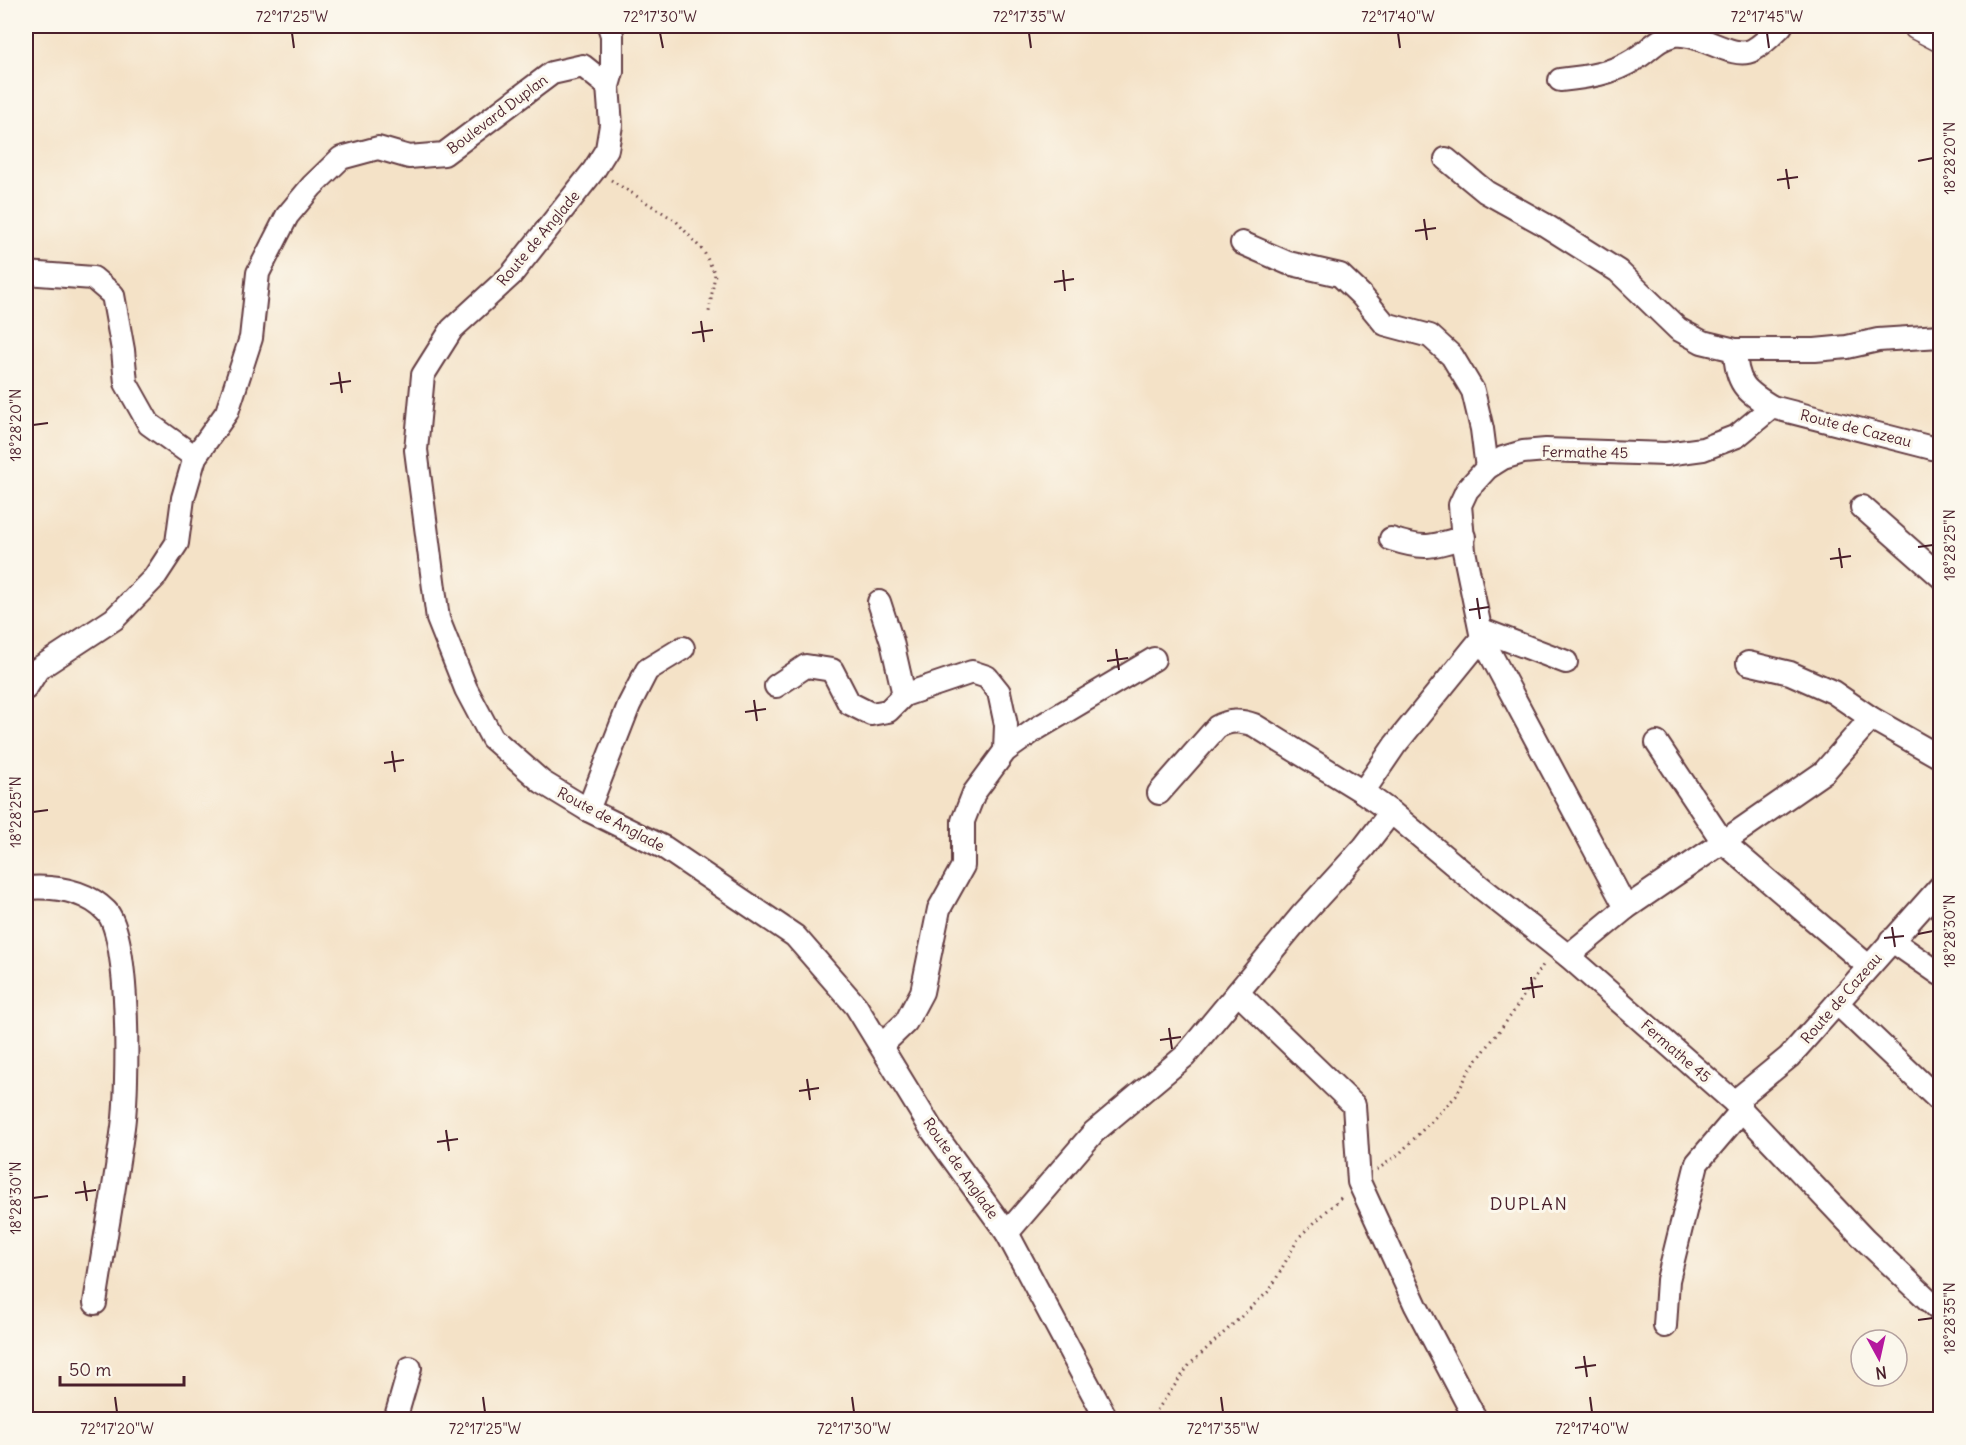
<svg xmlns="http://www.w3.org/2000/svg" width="1966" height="1445" font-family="Delius,sans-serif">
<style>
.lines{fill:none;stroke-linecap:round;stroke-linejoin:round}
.minor-casing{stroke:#643c42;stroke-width:26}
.major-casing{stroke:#643c42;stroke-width:30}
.path{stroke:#643c42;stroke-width:3;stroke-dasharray:1.5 4.5;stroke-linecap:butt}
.minor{stroke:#fff;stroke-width:22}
.major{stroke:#fff;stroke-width:27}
.ticks{fill:none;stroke:#4a1f2b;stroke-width:2}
.labels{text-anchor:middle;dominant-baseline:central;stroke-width:6;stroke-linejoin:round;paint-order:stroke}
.street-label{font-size:15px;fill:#4a1f2b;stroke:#fbf7ec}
.quarter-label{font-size:18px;letter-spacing:1.5px;fill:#4a1f2b;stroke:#fbf7ec}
.neatline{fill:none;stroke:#4a1f2b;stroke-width:2}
.ticks-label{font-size:15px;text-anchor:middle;fill:#4a1f2b}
</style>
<rect width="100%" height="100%" fill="#fbf7ec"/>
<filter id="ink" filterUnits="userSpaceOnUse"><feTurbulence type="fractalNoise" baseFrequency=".0167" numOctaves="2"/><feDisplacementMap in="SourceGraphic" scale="12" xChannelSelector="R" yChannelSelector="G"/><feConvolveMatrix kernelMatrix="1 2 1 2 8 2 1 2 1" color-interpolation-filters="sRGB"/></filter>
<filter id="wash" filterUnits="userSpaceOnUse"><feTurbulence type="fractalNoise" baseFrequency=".008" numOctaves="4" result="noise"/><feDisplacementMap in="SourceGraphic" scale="24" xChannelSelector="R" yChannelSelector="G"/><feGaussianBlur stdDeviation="1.35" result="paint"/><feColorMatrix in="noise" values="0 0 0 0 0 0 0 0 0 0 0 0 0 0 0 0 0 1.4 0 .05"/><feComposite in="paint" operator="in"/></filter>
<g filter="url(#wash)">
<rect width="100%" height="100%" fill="#f4e2c7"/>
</g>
<g filter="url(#ink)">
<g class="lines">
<defs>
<g id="minor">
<polyline points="609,26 612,35 612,72 608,86 611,125 607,149 594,170 511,275 452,329 423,375 416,450 438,619 466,689 492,738 542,782 588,810 665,848 795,936 856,1006 932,1130 1007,1233 1107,1420"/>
<path d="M1560 80C1587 77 1612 74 1635 59 1649 51 1656 39 1674 35 1699 31 1732 61 1753 50 1764 44 1773 34 1781 26"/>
<polyline points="1446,159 1486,192 1542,223 1618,271 1678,329 1702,342 1735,350"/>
<polyline points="1242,243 1288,263 1340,275 1361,295 1385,324 1430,336 1452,356 1473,391 1482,429 1487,468"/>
<polyline points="26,273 93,278 113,295 123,350 126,383 149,424 195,457"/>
<path d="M1940 336 1878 340 1847 347 1815 350H1735C1736 383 1745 391 1772 407L1940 450"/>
<polyline points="1862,507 1940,576"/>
<path d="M1391 539C1424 550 1432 547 1464 537"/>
<polyline points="879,602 892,642 904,695"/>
<polyline points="1482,630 1566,662"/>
<polyline points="1482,638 1626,908"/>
<polyline points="1748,663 1790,673 1833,692 1871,718 1940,757"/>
<polyline points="776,686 806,666 832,670 849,703 871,714 888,711 904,695 972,672 987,677 999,692 1006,725 1005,751"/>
<polyline points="26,688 38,669 114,619 154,578 177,543 183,498 195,457 227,412 251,338 258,273 287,216 312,186 341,158 378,148 409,157 444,154 552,73 583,66 608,86"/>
<polyline points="1657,743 1723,842 1824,772 1871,718"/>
<polyline points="1363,792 1395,745 1482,638 1464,551 1460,505 1467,490 1487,468 1503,458 1523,452 1546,450 1666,454 1703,449 1737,436 1772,407"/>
<path d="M1159 793 1217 727C1230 720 1240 720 1254 725L1363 792 1391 812 1483 889 1568 956 1734 1102 1865 1240 1940 1311"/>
<polyline points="588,810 629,705 647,670 683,648"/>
<path d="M26 888C54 886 85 890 106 911 131 936 128 1090 123 1127 115 1186 104 1244 95 1303"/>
<polyline points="1891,940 1940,974"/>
<polyline points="1568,956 1626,908 1723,842 1868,966"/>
<polyline points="1238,993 1354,1105 1359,1182 1416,1306 1476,1420"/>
<polyline points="1837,1003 1940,1101"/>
<polyline points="881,1046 906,1022 922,992 939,909 963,866 963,821 974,793 1005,751 1036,729 1154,659"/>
<polyline points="1734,1102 1789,1057 1940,887"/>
<polyline points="1007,1233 1094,1132 1185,1056 1301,916 1364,847 1391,812"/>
<polyline points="1665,1326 1668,1280 1697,1163 1742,1110"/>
<polyline points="395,1420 410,1368"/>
</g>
<polyline id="major" points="1917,26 1940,38"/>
</defs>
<use href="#minor" class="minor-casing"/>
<use href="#major" class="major-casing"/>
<g class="path">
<polyline points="628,29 636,26"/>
<polyline points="611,180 676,221 704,252 715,274 709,312"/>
<polyline points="1377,1170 1400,1153 1456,1096 1469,1071 1512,1014 1545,962"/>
<polyline points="1150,1420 1190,1364 1270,1290 1299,1237 1343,1196"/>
</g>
<use href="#minor" class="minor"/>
<use href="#major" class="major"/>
</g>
</g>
<path class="ticks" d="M292 33 294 48M660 33 663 48M1029 33 1031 48M1398 33 1400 48M1767 33 1769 48M1918 161 1933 158M1786 169 1789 189M1777 180 1798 177M1424 219 1427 240M1415 231 1436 228M1063 270 1065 291M1054 282 1074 279M701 321 704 342M692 333 713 330M339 372 342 393M330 384 351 381M33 425 48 423M1918 547 1933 545M1839 548 1842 568M1830 559 1851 556M1477 598 1480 619M1469 610 1489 607M1116 649 1119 670M1107 661 1128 658M754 700 757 721M745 712 766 709M392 751 395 772M384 763 404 760M33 812 48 810M1892 927 1895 947M1918 934 1933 931M1884 938 1904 936M1531 977 1534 998M1522 989 1543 986M1169 1028 1172 1049M1160 1040 1181 1037M807 1079 810 1100M799 1091 819 1088M446 1130 449 1151M437 1142 458 1139M84 1181 87 1201M75 1193 96 1190M33 1198 48 1196M1918 1320 1933 1318M1584 1356 1587 1377M1575 1368 1596 1365M115 1397 117 1412M483 1397 485 1412M852 1397 854 1412M1221 1397 1223 1412M1590 1397 1592 1412"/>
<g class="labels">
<g class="street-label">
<text transform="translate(497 114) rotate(-37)">Boulevard Duplan</text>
<text transform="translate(538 238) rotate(-50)">Route de Anglade</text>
<text transform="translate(1856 428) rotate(14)">Route de Cazeau</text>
<text transform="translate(1585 452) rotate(1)">Fermathe 45</text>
<text transform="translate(611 819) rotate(28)">Route de Anglade</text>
<text transform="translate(1841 998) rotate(-49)">Route de Cazeau</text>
<text transform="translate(1676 1051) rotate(41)">Fermathe 45</text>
<text transform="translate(961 1168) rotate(55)">Route de Anglade</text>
</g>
<g class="quarter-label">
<text x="1529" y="1203">DUPLAN</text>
</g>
</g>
<rect width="1966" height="1445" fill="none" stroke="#fbf7ec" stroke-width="66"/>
<g transform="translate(1879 1358) rotate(172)"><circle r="28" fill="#fbf7ec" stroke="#b4a19f" stroke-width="1.5"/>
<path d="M0-4.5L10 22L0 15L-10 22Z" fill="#b5179e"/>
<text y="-9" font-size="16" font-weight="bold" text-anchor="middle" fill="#4a1f2b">N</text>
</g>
<path d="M60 1376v9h124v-9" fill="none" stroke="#4a1f2b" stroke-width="3"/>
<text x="69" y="1376" font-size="18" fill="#4a1f2b" stroke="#fbf7ec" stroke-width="4.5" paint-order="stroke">50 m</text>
<rect x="33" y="33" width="1900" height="1379" class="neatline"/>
<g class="ticks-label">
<text x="292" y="22">72°17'25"W</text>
<text x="660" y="22">72°17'30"W</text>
<text x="1029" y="22">72°17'35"W</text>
<text x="1398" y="22">72°17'40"W</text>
<text x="1767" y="22">72°17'45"W</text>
<text transform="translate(1950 158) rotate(-90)" y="5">18°28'20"N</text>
<text transform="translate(16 425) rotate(-90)" y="5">18°28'20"N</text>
<text transform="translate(1950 545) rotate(-90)" y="5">18°28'25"N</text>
<text transform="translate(16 812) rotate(-90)" y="5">18°28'25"N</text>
<text transform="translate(1950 931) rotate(-90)" y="5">18°28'30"N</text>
<text transform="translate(16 1198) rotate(-90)" y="5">18°28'30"N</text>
<text transform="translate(1950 1318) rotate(-90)" y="5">18°28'35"N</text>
<text x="117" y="1434">72°17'20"W</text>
<text x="485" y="1434">72°17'25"W</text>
<text x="854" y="1434">72°17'30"W</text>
<text x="1223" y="1434">72°17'35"W</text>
<text x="1592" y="1434">72°17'40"W</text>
</g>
</svg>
